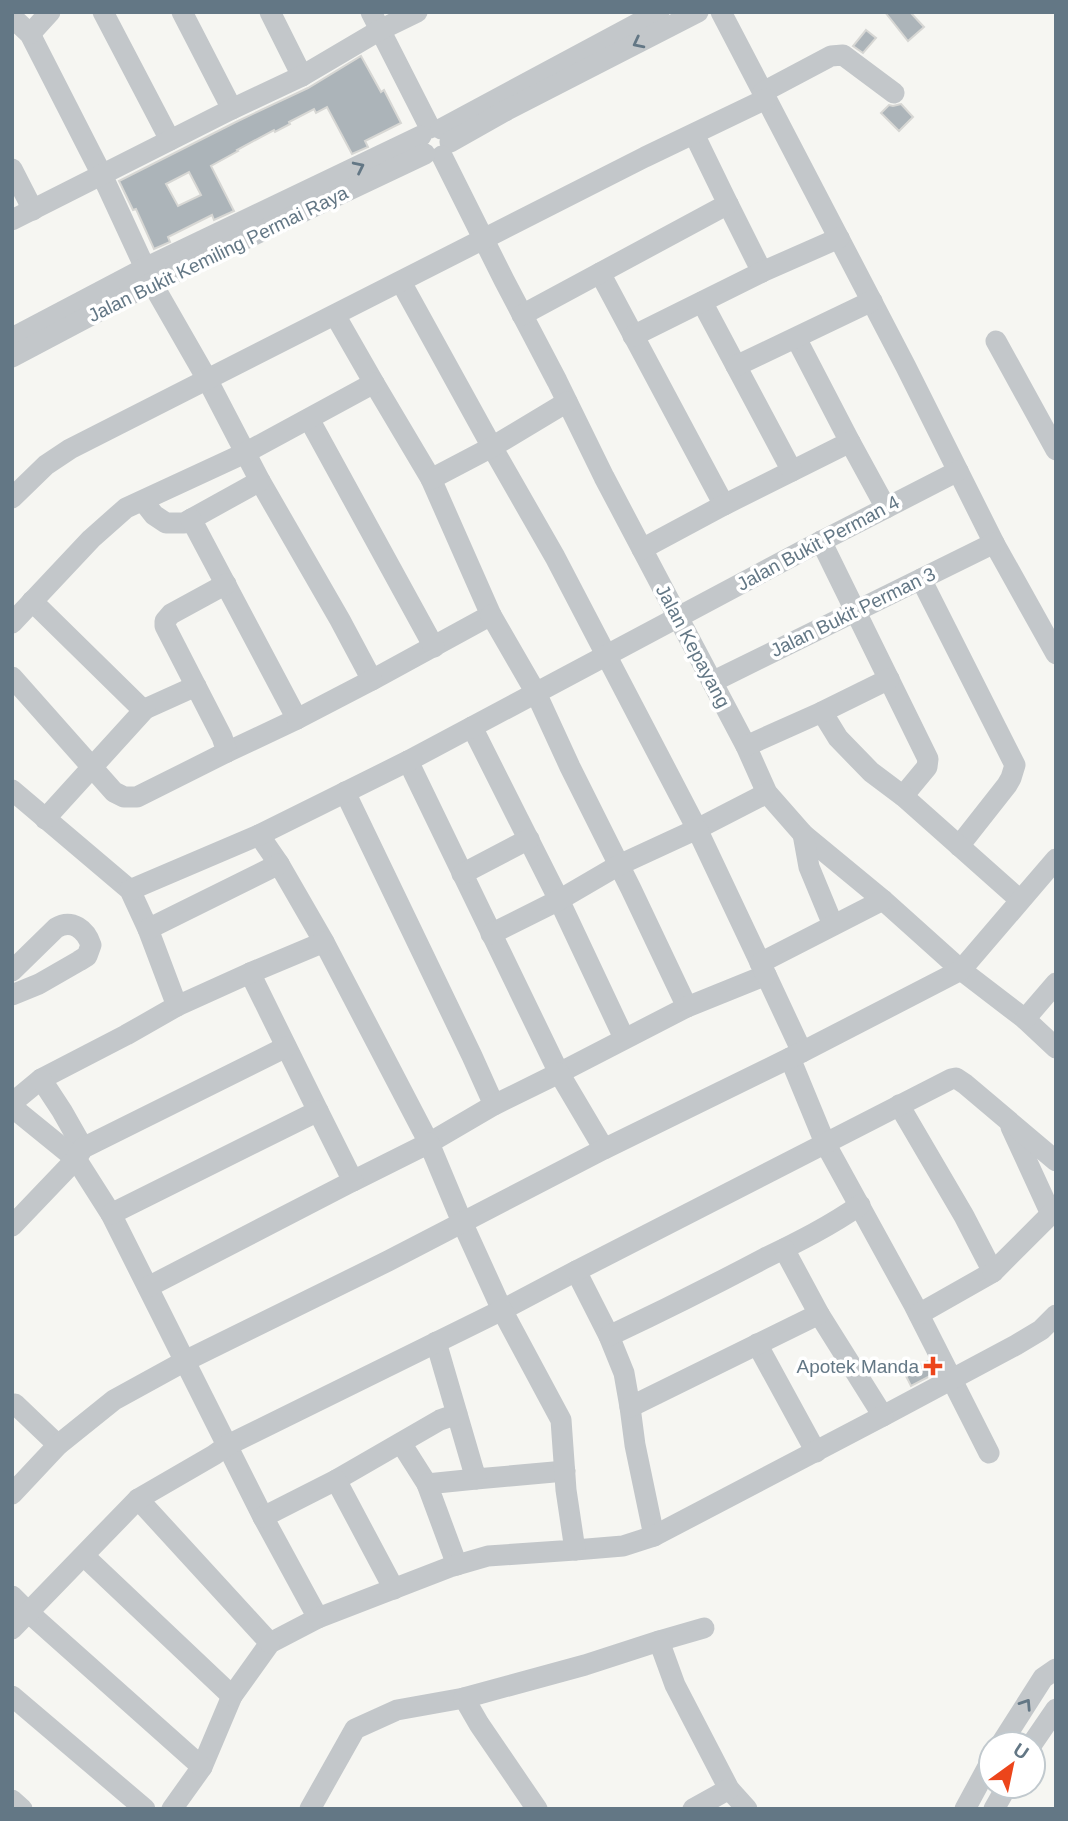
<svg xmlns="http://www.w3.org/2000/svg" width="1068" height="1821" font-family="Arial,sans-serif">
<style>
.building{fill:#acb4b9;stroke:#d7d7d4;stroke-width:2;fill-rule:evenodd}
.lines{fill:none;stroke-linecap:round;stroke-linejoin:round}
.minor{stroke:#c3c7ca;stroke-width:21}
.oneway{stroke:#637785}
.poi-dot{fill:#ec451b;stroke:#fff;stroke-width:2.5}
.labels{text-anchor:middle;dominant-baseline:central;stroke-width:7;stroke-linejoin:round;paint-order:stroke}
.street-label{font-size:19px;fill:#637785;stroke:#fff}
.poi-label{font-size:19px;fill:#637785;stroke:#fff;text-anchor:end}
</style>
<rect width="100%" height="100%" fill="#f6f6f2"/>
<g class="building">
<polygon points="885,12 910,12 924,27 908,41"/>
<polygon points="866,30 876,38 863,53 853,46"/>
<path d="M361 56 381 92 384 90 401 123 365 141 368 147 352 154 327 107 316 113 314 109 289 122 290 124 275 132 274 130 237 150 238 151 211 166 234 211 214 220 212 215 168 237 170 242 154 249 136 209 133 210 119 181 238 121 308 88ZM189 172 201 195 178 206 166 184Z"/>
<polygon points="901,104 913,117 899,131 881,113 889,105 893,106"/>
<polygon points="928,1361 934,1374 911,1386 904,1372"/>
</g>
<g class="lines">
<g class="minor">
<polyline points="103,12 170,140"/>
<polyline points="182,12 232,109"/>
<polyline points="270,12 302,76"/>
<polyline points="371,12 430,128"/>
<polyline points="721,12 906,367 994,543 1056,654"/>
<polyline points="12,17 30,34 102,175 152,283 207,379 260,481 340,620 372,680 491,615 431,479 374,383 335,315"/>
<polyline points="30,34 50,12"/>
<polyline points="763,92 831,56 843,55 894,93"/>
<polyline points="441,129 659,12"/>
<polyline points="450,142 507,110 698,12"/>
<polyline points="442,156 504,280 557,381 604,477 746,746 767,793 803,834 883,900 961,970 1025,1019 1056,1048"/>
<polyline points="12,169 33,210"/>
<polyline points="728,204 762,272"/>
<polyline points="12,220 232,109 302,76 380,30 417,12"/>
<polyline points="600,273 724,505 850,442 796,338"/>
<polyline points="401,282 492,447 555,557 697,829 767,793"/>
<polyline points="702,302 792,471"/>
<polyline points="522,315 728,204 694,134"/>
<polyline points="633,336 762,272 839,238"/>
<polyline points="12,338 145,268 421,136"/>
<polyline points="996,341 1056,450"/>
<polyline points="12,357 152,283 425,154"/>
<polyline points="736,366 872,301"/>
<polyline points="309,419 434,647"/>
<polyline points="850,442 886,508"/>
<polyline points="431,479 492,447 567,402"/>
<polyline points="12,498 46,465 70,449 645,157 766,99"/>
<polyline points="143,501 154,515 166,523 184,523 260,481"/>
<polyline points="191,519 297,719 227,752"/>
<polyline points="821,541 928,759 927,767 903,796"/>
<polyline points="642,549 724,505"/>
<polyline points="921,579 1015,765 1011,778 1007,785 959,846"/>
<polyline points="32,601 138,705 145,709 196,686"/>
<polyline points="491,615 536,693 570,767 631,889 687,1007"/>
<polyline points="12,623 91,539 126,508 245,453 374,383"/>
<polyline points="12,677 114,792 124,797 137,797 227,752 222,737 165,626 165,621 171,614 226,584"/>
<polyline points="712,682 994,543"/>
<polyline points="822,712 838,738 871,772 903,796 1020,900"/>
<polyline points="297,719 372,680"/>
<polyline points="472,727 559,900 624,1038"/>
<polyline points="746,746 822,712 889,679"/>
<polyline points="408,761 559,1073 687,1007 766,975 802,1052"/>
<polyline points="12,790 130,890 148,929 177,1006 126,1035 41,1079 12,1103"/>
<polyline points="345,792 472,1056 494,1105"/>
<polyline points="45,819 145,709"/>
<polyline points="803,834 809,867 833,925"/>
<polyline points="259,835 279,864 324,942 429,1143 494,1105 559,1073 604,1149"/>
<polyline points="462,874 529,839"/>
<polyline points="130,890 259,835 408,761 806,549 958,471"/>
<polyline points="148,929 279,864"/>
<polyline points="491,934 559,900 619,865 697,829 766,975"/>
<polyline points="760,963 883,900"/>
<path d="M12 971 56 928C72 918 86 930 91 945L87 956 79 961 39 984 12 995"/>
<polyline points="250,973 318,1111"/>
<polyline points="177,1006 250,973 324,942"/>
<polyline points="1025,1019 1056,983"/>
<polyline points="790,1058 825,1143 914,1305 989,1453"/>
<polyline points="41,1079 62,1111 83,1148"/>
<polyline points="899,1105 964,1216 993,1272 919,1314"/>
<polyline points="12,1107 76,1159 111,1214 263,1517 318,1618 270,1643 232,1696 202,1767 172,1809"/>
<polyline points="1011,1127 1051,1214"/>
<polyline points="111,1214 318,1111 353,1181 429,1143 462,1222 502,1310 576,1271 609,1336 624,1373 630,1407 635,1445 654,1536"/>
<polyline points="12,1226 76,1159 83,1148 286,1047"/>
<polyline points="576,1271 951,1079 956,1078 965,1084 1056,1161"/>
<polyline points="993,1272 1056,1209"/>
<polyline points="148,1287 353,1181"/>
<polyline points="819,1314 883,1416 1016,1345 1041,1330 1056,1315"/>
<path d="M609 1336C662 1311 714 1285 765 1258 798 1242 830 1226 860 1205"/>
<polyline points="757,1344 816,1452"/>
<polyline points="15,1404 58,1445"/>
<polyline points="630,1407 819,1314 784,1249"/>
<polyline points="457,1414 476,1479 565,1471"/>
<polyline points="401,1443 427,1484"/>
<polyline points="336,1480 440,1420 457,1414 436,1342"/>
<polyline points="12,1494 58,1445 114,1400 185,1361 388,1261 604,1149 802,1052 961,970 1056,859"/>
<polyline points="138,1499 270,1643"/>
<polyline points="263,1517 336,1480 394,1589"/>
<polyline points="575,1550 623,1546 654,1536 883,1416"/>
<polyline points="84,1556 232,1696"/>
<polyline points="457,1565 427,1484 476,1479"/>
<polyline points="12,1596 28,1612 202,1767"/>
<polyline points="12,1629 138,1499 214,1455 228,1445 502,1310 561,1420 566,1490 575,1550 488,1556 450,1567 318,1618"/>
<polyline points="659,1641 704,1628"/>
<polyline points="12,1696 145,1809"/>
<polyline points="1001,1744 1043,1678 1056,1669"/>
<polyline points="1032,1744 1056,1709"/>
<polyline points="12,1800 22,1809"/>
<polyline points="310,1809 355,1729 397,1710 464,1698"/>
<polyline points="537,1809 479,1724 464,1698 585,1665 659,1641 675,1685 729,1789 747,1809"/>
<polyline points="693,1809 729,1789"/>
<polyline points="965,1809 991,1761"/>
<polyline points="994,1809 1007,1786"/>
</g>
</g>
<defs><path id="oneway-chevron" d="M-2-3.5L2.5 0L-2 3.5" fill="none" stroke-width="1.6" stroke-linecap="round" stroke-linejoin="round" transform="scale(1.75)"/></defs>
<g class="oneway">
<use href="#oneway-chevron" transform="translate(638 43) rotate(153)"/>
<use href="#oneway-chevron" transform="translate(359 167) rotate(-26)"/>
<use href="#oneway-chevron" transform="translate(1026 1704) rotate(-57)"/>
</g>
<path class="poi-dot" d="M929.5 1355.5h7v7h7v7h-7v7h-7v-7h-7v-7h7z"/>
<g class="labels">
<g class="street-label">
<text transform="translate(218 254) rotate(-26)">Jalan Bukit Kemiling Permai Raya</text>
<text transform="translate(818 543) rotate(-28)">Jalan Bukit Perman 4</text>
<text transform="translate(853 612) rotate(-26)">Jalan Bukit Perman 3</text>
<text transform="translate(693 646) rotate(62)">Jalan Kepayang</text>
</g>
<g class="poi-label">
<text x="919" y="1366">Apotek Manda</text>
</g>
</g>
<rect width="1068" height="1821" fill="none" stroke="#637785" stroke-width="28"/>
<g transform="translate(1012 1765) rotate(33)"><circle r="33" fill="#ffffff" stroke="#c1c9ce" stroke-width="2"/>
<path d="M0-5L12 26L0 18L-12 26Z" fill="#ec451b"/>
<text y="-10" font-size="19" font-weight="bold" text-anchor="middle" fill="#637785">U</text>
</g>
</svg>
